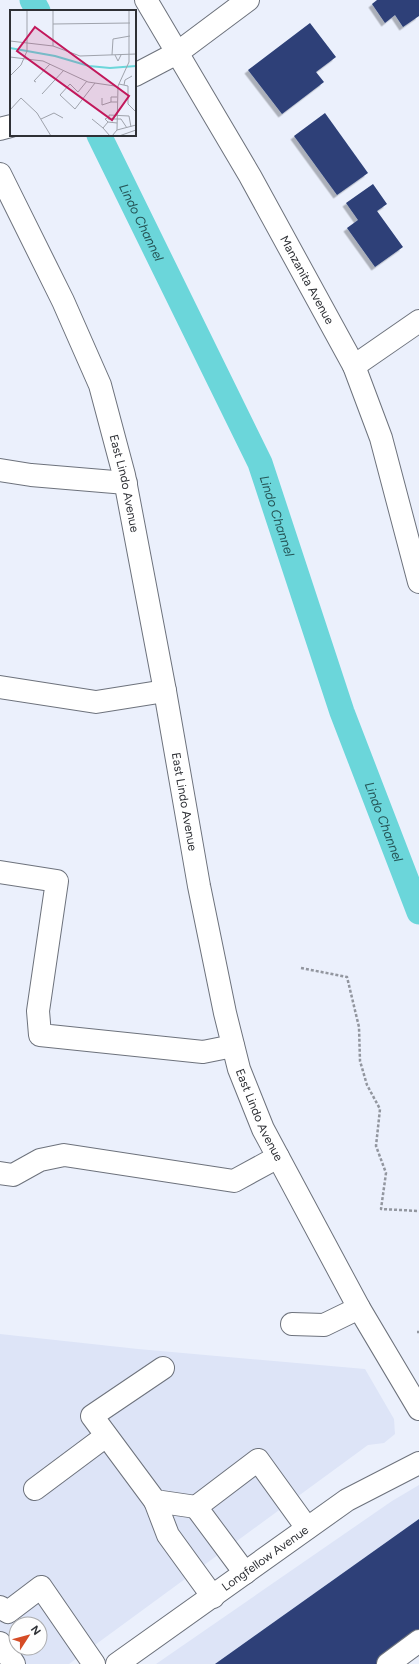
<svg xmlns="http://www.w3.org/2000/svg" width="419" height="1664" font-family="Figtree,sans-serif">
<style>
.built{fill:#dde4f7;fill-rule:evenodd}
.lines{fill:none;stroke-linecap:round;stroke-linejoin:round}
.canal{stroke:#6bd6da;stroke-width:25}
.building{fill:#2d4078;filter:url(#shadow)}
.minor-casing{stroke:#6d727c;stroke-width:24}
.path{stroke:#92969f;stroke-width:2.5;stroke-dasharray:3 2;stroke-linecap:butt}
.minor{stroke:#fff;stroke-width:22}
.labels{text-anchor:middle;dominant-baseline:central;stroke-width:4;stroke-linejoin:round;paint-order:stroke}
.street-label{font-size:12px;fill:#2e3035;stroke:#fefefe}
.water-label{font-size:13px;font-style:italic;fill:#255557;stroke:#fefefe}
.inset-river{fill:none;stroke:#6bd6da;stroke-width:2}
.inset-road{fill:none;stroke:#9fa3ac;stroke-width:1}
.view{fill:#c2185b;fill-opacity:0.15;stroke:#c2185b;stroke-width:2}
.inset-edge{fill:none;stroke:#2e3035;stroke-width:2}
</style>
<defs>
<filter id="shadow"><feDropShadow dx="-3.5" dy="3.5" stdDeviation="0" flood-color="#0004"/></filter>
</defs>
<rect width="100%" height="100%" fill="#ebf0fc"/>
<g class="built">
<path d="M0 1334 138 1349 365 1369 394 1419 395 1434 384 1443 368 1445 69 1664H0ZM16 1624H40V1648H16Z"/>
<polygon points="419,1485 419,1651 401,1664 156,1664 392,1501"/>
</g>
<g class="lines">
<g class="canal">
<polyline points="32,0 38,11"/>
<path id="s1" d="M99 135 260 463 342 712 419 912"/>
</g>
</g>
<g class="building">
<polygon points="377,0 419,0 419,16 403,27 395,15 385,23 372,4"/>
<polygon points="310,23 336,57 316,72 324,82 282,114 248,70"/>
<polygon points="325,113 368,173 337,195 294,136"/>
<polygon points="373,184 387,204 377,211 403,247 375,267 347,228 358,220 346,203"/>
<polygon points="419,1519 419,1634 378,1664 215,1664"/>
</g>
<g class="lines">
<defs>
<g id="minor">
<path id="s2" d="M146 0 250 176 354 366 381 438 419 582"/>
<polyline points="135,75 177,53 248,0"/>
<polyline points="0,129 11,126"/>
<path id="s3" d="M0 174 63 301 100 385 124 475 165 691 199 886 225 1013 239 1069 263 1129 359 1308 419 1409"/>
<polyline points="354,366 419,321"/>
<polyline points="0,470 31,475 126,483"/>
<polyline points="0,687 96,702 165,691"/>
<polyline points="0,872 57,881 38,1011 40,1035 203,1052 233,1046"/>
<polyline points="0,1173 13,1175 40,1160 64,1155 234,1181 278,1157"/>
<polyline points="292,1324 324,1325 359,1308"/>
<polyline points="163,1368 92,1416 155,1501 196,1507"/>
<polyline points="35,1489 106,1436"/>
<polyline points="155,1501 168,1535 213,1597"/>
<polyline points="245,1573 196,1507 258,1460 307,1528"/>
<polyline points="0,1607 8,1612 41,1587 94,1664"/>
<polyline points="0,1643 14,1664"/>
<path id="s4" d="M117 1664 347 1500 419 1463"/>
<polyline points="388,1664 419,1641"/>
</g>
</defs>
<use href="#minor" class="minor-casing"/>
<g class="path">
<polyline points="301,968 347,977 359,1027 360,1061 367,1085 380,1109 376,1146 386,1173 381,1209 419,1211"/>
<polyline points="417,1332 419,1332"/>
</g>
<use href="#minor" class="minor"/>
</g>
<g class="labels">
<g class="street-label">
<text stroke="none"><textPath href="#s2" startOffset="323">Manzanita Avenue</textPath></text>
<text stroke="none"><textPath href="#s3" startOffset="335">East Lindo Avenue</textPath></text>
<text stroke="none"><textPath href="#s3" startOffset="659">East Lindo Avenue</textPath></text>
<text stroke="none"><textPath href="#s3" startOffset="982">East Lindo Avenue</textPath></text>
<text stroke="none"><textPath href="#s4" startOffset="182">Longfellow Avenue</textPath></text>
</g>
<g class="water-label">
<text stroke="none"><textPath href="#s1" startOffset="97">Lindo Channel</textPath></text>
<text stroke="none"><textPath href="#s1" startOffset="421">Lindo Channel</textPath></text>
<text stroke="none"><textPath href="#s1" startOffset="745">Lindo Channel</textPath></text>
</g>
</g>
<g transform="translate(10 10)">
<rect width="126" height="126" fill="#ebf0fc"/>
<path class="inset-river" d="M0 38 45 46 79 56 100 58 126 56"/>
<path class="inset-road" d="M43 14 120 13M0 31 43 36 70 46 126 44M43 36V0M102 45 103 29 120 26M105 45 108 51 111 45M0 47 33 51 78 72 105 76M0 66 11 55 17 41V0M77 71 68 82 60 74 50 85 65 99 85 73M26 72 24 71 40 54M109 74 118 76V94L126 102M114 75 115 70 122 66M32 84 54 60M92 88V95L101 92M107 92H101V87H107M0 100 11 88 27 103 41 126M31 109 44 103 53 108M82 109 93 118M98 109H111L117 118M98 112 93 118 100 126M107 113 98 112 95 109 99 107V105L119 106 121 117M107 120 108 76 119 52V0M102 126 107 120 126 115M109 126 126 120"/>
<path class="view" d="M25 17 119 86 102 110 7 41Z"/>
<rect width="126" height="126" class="inset-edge"/>
</g>
<g transform="translate(28 1636) rotate(54)"><circle r="19" fill="#fefefe" stroke="#abacae"/>
<path d="M0-3L7 15L0 10L-7 15Z" fill="#d54c26"/>
<text y="-6" font-size="11" font-weight="bold" text-anchor="middle" fill="#2e3035">N</text>
</g>
</svg>
